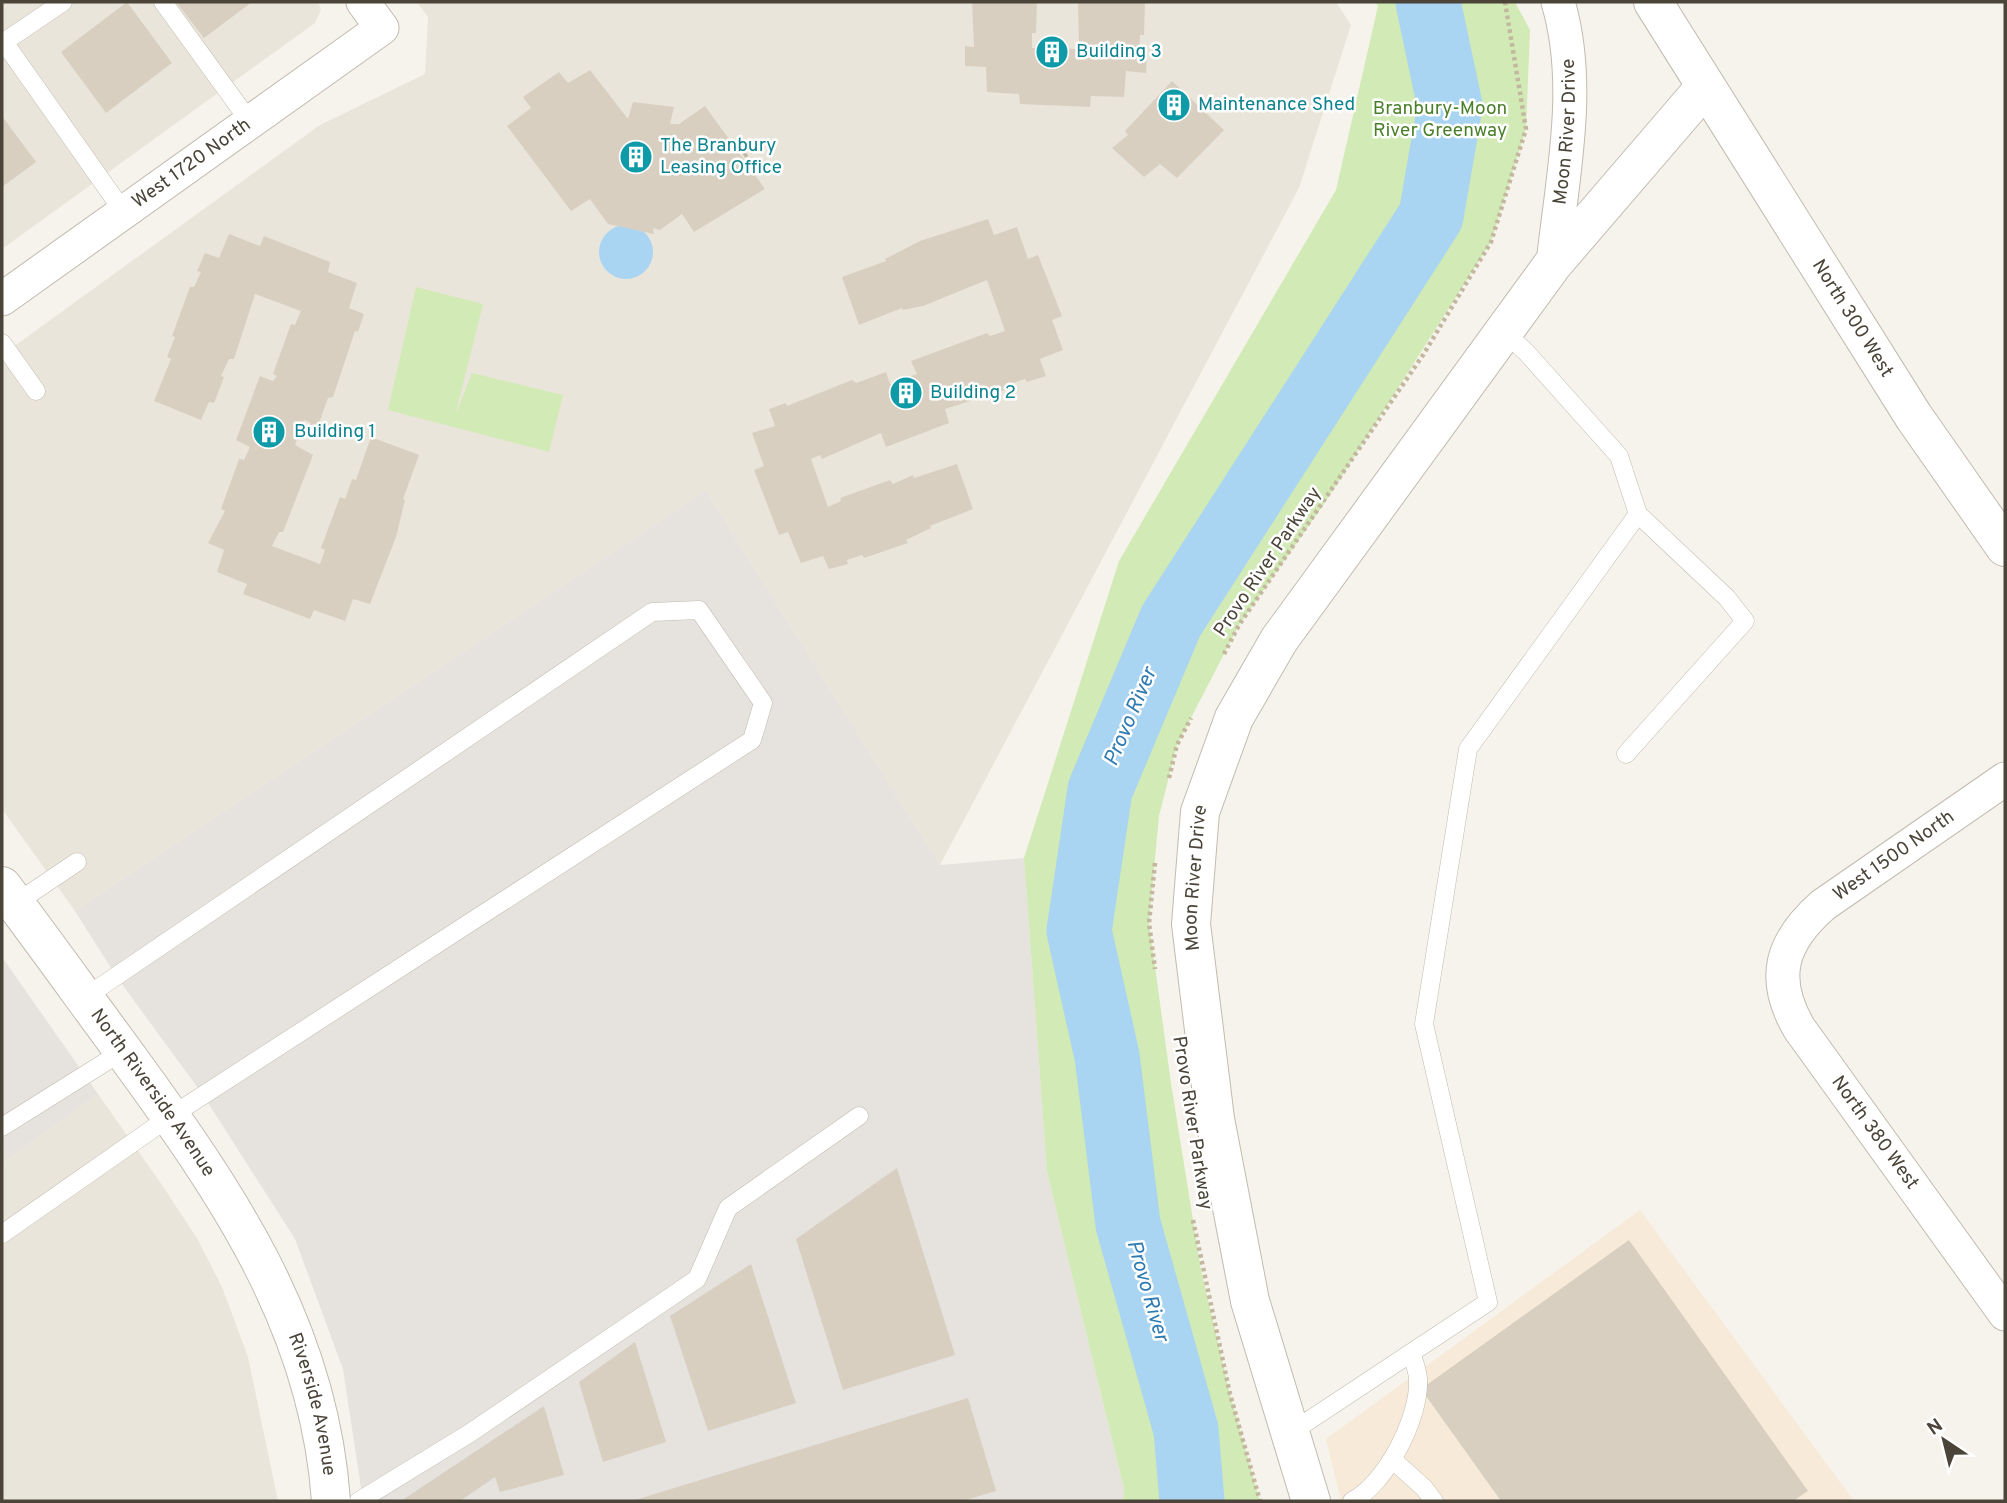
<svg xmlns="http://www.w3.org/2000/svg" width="2007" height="1503" font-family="Overpass,sans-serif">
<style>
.residential{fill:#eae5da}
.commercial{fill:#f7ead8}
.industrial{fill:#e6e2dd}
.green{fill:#d2eab5}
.water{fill:#a9d4f2}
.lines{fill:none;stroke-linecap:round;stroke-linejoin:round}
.river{stroke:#a9d4f2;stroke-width:65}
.building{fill:#d8cfc1}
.service-casing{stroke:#c2bbae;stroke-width:19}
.minor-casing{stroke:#c2bbae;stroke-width:35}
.tertiary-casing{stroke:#c2bbae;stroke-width:40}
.path{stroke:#c4b79f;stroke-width:4.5;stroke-dasharray:3.5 3.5;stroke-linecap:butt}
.service{stroke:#fff;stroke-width:18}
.minor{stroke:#fff;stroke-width:33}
.tertiary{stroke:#fff;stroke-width:38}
.labels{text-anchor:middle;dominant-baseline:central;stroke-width:5;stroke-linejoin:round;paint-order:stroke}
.culture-label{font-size:19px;fill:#0d838f;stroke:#fff;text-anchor:start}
.park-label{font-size:19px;fill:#4a7f2a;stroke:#fff}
.street-label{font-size:19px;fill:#4b4439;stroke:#fff}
.water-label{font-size:21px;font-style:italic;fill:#2e7ab2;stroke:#fff}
</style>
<rect width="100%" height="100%" fill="#f6f3ec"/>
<g class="residential">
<polygon points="2,2 318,2 321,10 315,23 2,249"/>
<polygon points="417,2 1336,2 1351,25 1299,188 940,865 706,491 75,911 2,809 2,355 320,125 425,74 428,17"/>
<polygon points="98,1094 162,1185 198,1240 222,1287 248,1357 278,1501 2,1501 2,1163"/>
</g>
<polygon class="commercial" points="1640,1210 1854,1501 1341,1501 1326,1439"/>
<g class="industrial">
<polygon points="706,491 940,865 1024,858 1047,1172 1124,1489 1123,1501 363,1501 343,1369 295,1239 203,1095 116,976 75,911"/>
<polygon points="2,957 98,1094 2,1163"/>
</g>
<g class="green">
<polygon points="1375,2 1515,2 1530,30 1526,129 1491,242 1326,501 1239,625 1177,745 1159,816 1149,923 1171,1083 1201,1270 1230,1394 1260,1501 1123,1501 1124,1489 1047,1172 1024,858 1119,561 1336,190 1378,6"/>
<polygon points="416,287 483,304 455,416 472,373 563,395 549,452 388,410"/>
</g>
<circle class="water" cx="626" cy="252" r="27"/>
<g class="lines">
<polyline class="river" points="1192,1501 1186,1430 1128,1224 1107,1056 1079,931 1100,790 1171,621 1431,216 1450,106 1428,2"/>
</g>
<g class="building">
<polygon points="127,2 172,63 106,113 61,52"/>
<polygon points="176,2 252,2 204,38"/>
<polygon points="972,2 1037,2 1036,33 1032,33 1032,48 1079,49 1078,2 1145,2 1144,35 1140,35 1139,54 1147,55 1146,73 1126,71 1124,97 1091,96 1090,107 1020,104 1019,94 987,92 986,67 965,66 965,46 974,47"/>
<polygon points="590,70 628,119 633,102 674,107 670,124 679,124 705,106 765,189 694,232 682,214 660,230 653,228 654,234 608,224 590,199 571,211 507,126 531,108 523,97 559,72 568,83"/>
<polygon points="1172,81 1224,130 1177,178 1160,164 1144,177 1112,148 1128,135 1125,131"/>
<polygon points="2,116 36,162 2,187"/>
<polygon points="988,219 994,235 1017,227 1028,259 1038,255 1062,316 1052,320 1063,350 1040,359 1046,376 1027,382 1025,379 1010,384 1011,388 945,409 949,423 886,447 881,433 822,459 820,455 811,459 828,507 841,501 840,498 890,480 893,484 913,475 914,478 957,464 973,509 930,526 931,528 906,540 908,543 864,558 862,555 847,560 848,564 829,569 823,556 801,563 788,532 779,535 754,470 764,466 752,433 775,426 769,409 786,403 787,406 852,380 856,383 886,372 890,384 917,374 911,361 987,333 990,336 1005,331 987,280 923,306 903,310 902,308 859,325 842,277 886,261 885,259 920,241"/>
<polygon points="229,234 260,246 264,236 330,262 328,272 357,283 349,308 364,314 358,332 355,331 333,397 328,398 318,426 309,426 311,423 304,420 295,445 313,455 283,532 279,532 272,546 320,564 325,550 321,548 340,497 345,499 352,479 356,480 371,437 419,455 403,499 405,500 396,537 370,604 353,599 345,621 314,610 310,619 243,594 247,584 217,572 224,550 208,543 225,511 221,509 239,459 244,460 250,447 236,440 260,376 273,381 277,376 273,374 291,324 295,325 301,311 255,294 234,359 229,359 221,376 224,377 214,403 209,402 201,420 154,401 171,359 167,357 175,337 172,336 190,287 194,287 201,272 197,271 205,253 219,258"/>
<polygon points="897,1168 955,1355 843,1390 796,1239"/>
<polygon points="1629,1240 1808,1491 1793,1501 1501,1501 1421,1389"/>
<polygon points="751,1264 796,1403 708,1431 670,1316"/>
<polygon points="635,1342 666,1442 603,1462 579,1382"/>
<polygon points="968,1398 996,1491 962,1501 632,1501"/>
<polygon points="544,1406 564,1475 500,1492 495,1477 460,1501 401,1501"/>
</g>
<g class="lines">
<defs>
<g id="service">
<polyline points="63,2 4,42 123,211"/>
<polyline points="163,2 250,122"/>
<polyline points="2,343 36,391"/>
<polyline points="1626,754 1745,621 1727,598 1638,514"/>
<polyline points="13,905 77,862"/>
<polyline points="2,1127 123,1051"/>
<polyline points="2,1234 171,1116 752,740 763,703 699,610 652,612 84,998"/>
<polyline points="1290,1433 1488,1302 1424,1024 1468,749 1638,514 1619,456 1526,352 1502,330"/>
<polyline points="1393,1460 1424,1488 1434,1501"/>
<polyline points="359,1501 470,1433 697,1279 728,1208 859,1116"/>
<path d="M1352 1501C1386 1484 1420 1417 1418 1380 1418 1371 1414 1361 1411 1353"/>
</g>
<g id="minor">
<path id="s1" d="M1553 264C1562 178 1583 86 1558 2"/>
<path id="s2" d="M2 299 382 28 363 2"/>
<path id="s3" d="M2005 779 1823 905C1781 942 1770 978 1799 1028L2005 1314"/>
</g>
<g id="tertiary">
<path id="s4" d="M1653 2 1914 417 2005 547"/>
<path id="s5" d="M2 886C44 942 85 999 127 1056 227 1193 319 1326 331 1501"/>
<path id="s6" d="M1311 1501 1250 1301 1215 1119 1191 924 1200 812 1234 718 1279 640 1553 264 1705 87"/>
</g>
</defs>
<use href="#service" class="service-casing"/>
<use href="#minor" class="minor-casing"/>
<use href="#tertiary" class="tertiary-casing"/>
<g class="path">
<polyline points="744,156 754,149"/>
<polyline points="1224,654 1239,625 1423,355 1491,242 1526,129 1505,2"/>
<polyline points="1169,778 1177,745 1191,718"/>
<polyline points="1155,863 1149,923 1155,969"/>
<polyline points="1193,1220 1230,1394 1260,1501"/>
</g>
<use href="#service" class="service"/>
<use href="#minor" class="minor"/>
<use href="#tertiary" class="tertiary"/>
</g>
<defs>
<symbol id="building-disc" viewBox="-11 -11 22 22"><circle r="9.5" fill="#0f9aa8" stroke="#fff"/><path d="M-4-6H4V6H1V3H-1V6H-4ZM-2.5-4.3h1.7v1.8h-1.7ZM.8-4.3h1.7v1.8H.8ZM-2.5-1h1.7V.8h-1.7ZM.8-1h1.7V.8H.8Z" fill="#fff"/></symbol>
</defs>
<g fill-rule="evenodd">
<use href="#building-disc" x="1033" y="33" width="38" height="38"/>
<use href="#building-disc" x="1155" y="86" width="38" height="38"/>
<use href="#building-disc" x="617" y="138" width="38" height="38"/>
<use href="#building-disc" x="887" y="374" width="38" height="38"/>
<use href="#building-disc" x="250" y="413" width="38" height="38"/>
</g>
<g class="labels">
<g class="culture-label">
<text x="1076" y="52">Building 3</text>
<text x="1198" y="105">Maintenance Shed</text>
<text x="660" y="146">The Branbury<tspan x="660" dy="22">Leasing Office</tspan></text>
<text x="930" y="393">Building 2</text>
<text x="294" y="432">Building 1</text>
</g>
<g class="park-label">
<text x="1440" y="109">Branbury-Moon<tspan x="1440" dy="22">River Greenway</tspan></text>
</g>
<g class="street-label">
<text stroke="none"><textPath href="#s1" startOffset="133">Moon River Drive</textPath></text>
<text stroke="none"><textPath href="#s2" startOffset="233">West 1720 North</textPath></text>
<text stroke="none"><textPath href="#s4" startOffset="374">North 300 West</textPath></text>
<text transform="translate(1268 562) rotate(-56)">Provo River Parkway</text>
<text transform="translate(1894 856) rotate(-35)">West 1500 North</text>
<text stroke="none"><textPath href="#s6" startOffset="637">Moon River Drive</textPath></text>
<text stroke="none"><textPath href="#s5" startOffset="256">North Riverside Avenue</textPath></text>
<text transform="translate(1192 1123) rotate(81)">Provo River Parkway</text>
<text stroke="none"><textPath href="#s3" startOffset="490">North 380 West</textPath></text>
<text stroke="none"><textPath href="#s5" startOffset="609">Riverside Avenue</textPath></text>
</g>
<g class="water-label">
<text transform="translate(1131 717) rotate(-67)">Provo River</text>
<text transform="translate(1147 1291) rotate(74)">Provo River</text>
</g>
</g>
<rect width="2007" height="1503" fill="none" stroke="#4b4439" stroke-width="7"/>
<g transform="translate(1944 1440) rotate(325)" stroke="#ffffff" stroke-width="5" paint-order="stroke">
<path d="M0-5L12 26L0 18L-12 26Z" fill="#4b4439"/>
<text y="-10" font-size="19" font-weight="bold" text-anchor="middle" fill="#4b4439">N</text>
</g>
</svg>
